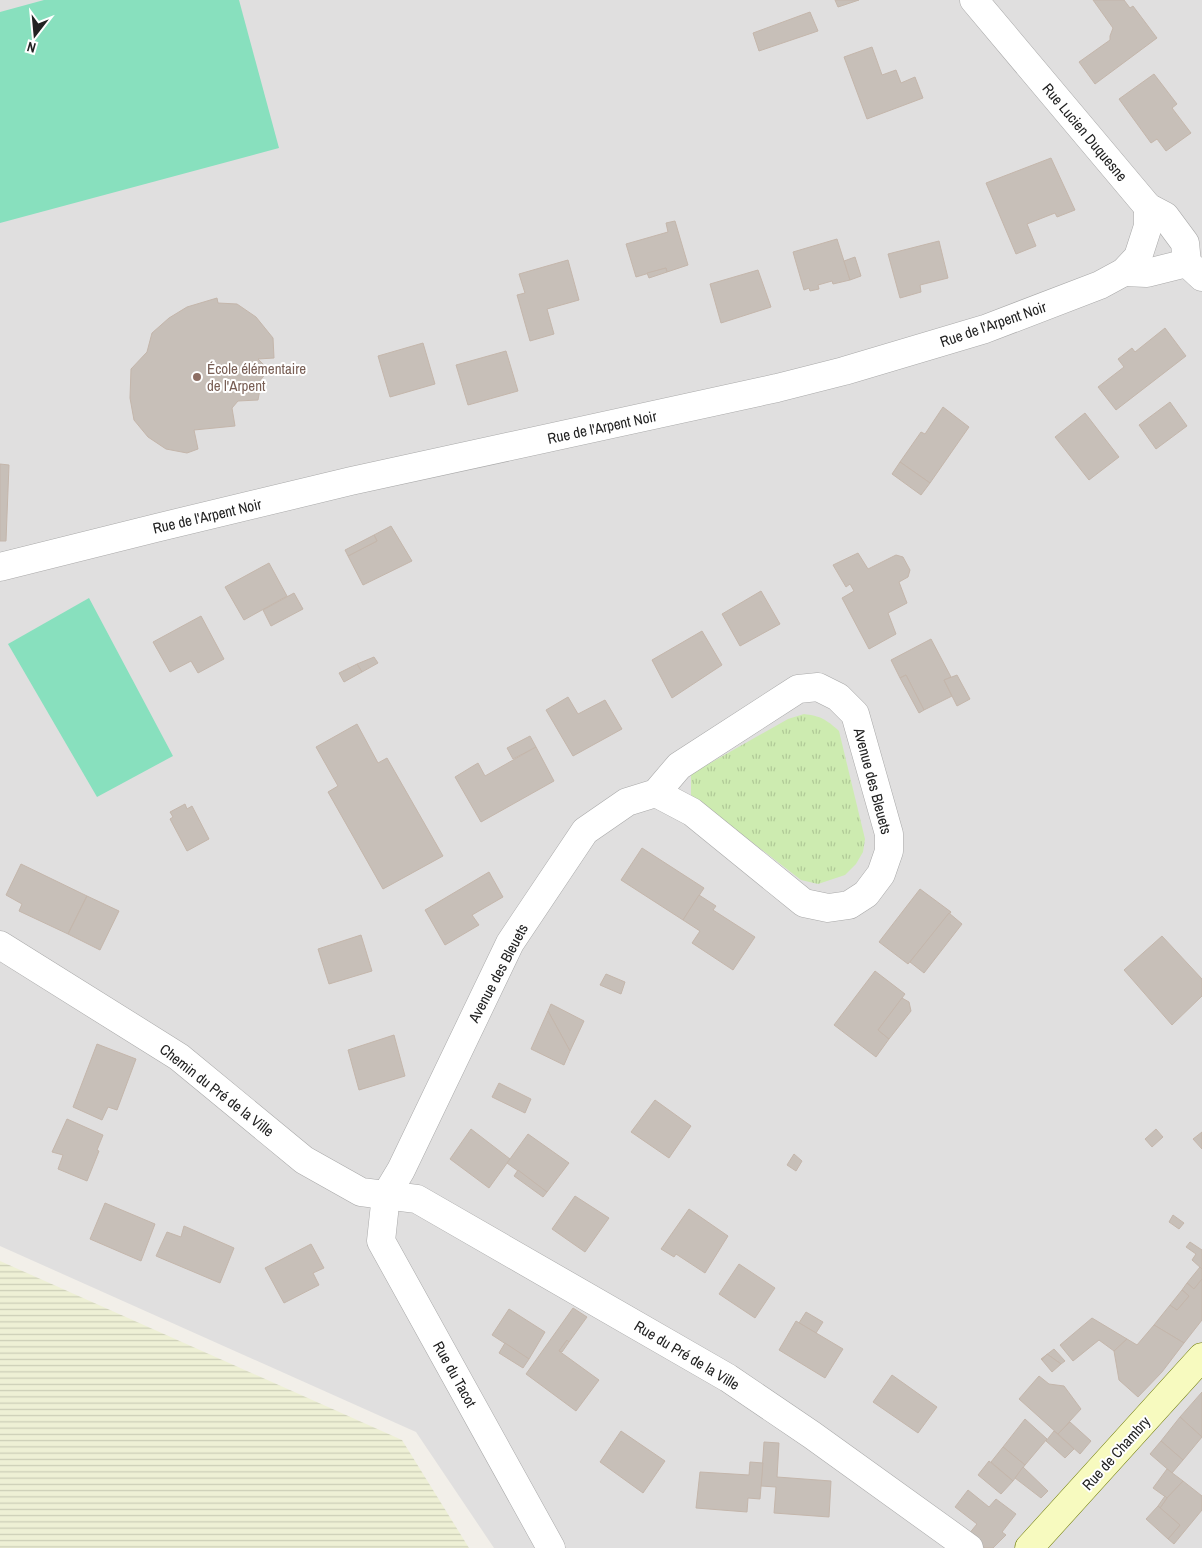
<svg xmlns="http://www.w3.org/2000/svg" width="1202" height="1548" font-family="'Archivo Narrow',sans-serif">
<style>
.residential{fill:#e0dfdf}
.farmland{fill:url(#farmland-rules)}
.grass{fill:url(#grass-tufts)}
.pitch{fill:#88e0be}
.building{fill:#c7bfb8;stroke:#c4b6ab}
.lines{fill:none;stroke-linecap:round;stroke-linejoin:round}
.street-casing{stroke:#a9a9a9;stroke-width:29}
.secondary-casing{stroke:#707d05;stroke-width:29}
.street{stroke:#fff;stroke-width:28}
.secondary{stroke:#f7fabf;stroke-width:28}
.education-dot{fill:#8d6e63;stroke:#fff;stroke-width:2}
.labels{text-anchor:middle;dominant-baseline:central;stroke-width:4;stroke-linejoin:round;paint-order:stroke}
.street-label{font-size:15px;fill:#222;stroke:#fff}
.education-label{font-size:15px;fill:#785e54;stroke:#fff;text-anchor:start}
</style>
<defs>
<pattern id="farmland-rules" width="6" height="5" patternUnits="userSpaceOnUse" patternTransform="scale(1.25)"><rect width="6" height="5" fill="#eef0d5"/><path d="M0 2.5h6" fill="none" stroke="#ccceb7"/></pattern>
<pattern id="grass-tufts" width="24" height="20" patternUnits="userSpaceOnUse" patternTransform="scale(1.25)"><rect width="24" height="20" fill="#cdebb0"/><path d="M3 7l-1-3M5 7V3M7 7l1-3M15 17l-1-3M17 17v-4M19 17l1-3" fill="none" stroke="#b0c997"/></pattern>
</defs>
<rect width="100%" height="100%" fill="#f2efe9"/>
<polygon class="residential" points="0,0 1202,0 1202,1548 494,1548 416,1432 0,1246"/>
<polygon class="farmland" points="0,1261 402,1440 469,1548 0,1548"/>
<path class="grass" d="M804 714C820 716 826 719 839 731L865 839 863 852 856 864 845 875 818 884 801 880 691 795V774L788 719Z"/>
<g class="pitch">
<polygon points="44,0 239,0 279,148 0,223 0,12"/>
<polygon points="89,598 173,756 97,797 8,644"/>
</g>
<g class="building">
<polygon points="835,0 859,0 838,7"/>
<polygon points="1093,0 1124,0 1130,8 1133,6 1157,38 1095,84 1079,62 1110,40 1110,36 1113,28"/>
<polygon points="810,12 818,31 759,51 753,33"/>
<polygon points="872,47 882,75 896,70 901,83 915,77 923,98 867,119 844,57"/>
<polygon points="1154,74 1177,104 1172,108 1191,133 1166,151 1157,139 1151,143 1119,99"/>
<polygon points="1051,158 1075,210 1057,217 1055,213 1027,224 1036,246 1016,254 986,183"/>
<polygon points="675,221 688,265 667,272 666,268 636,277 626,244 668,232 666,223"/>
<polygon points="837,239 850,280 833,284 832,281 818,285 819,289 810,291 809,288 804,290 793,252"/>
<polygon points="939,241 948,278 920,285 921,292 900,298 888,254"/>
<polygon points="855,257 861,276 850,280 844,261"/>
<polygon points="568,260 579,300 547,309 554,334 530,341 517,295 525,293 519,274"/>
<polygon points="666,268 667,272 649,278 647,273"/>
<polygon points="758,270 771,307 721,323 710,284"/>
<polygon points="217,298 218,303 237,304 256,317 273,338 274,358 258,359 269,370 257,384 260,389 258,400 238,401 232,408 235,426 194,430 198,449 187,453 166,449 148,437 134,420 130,398 131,369 147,352 152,333 169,318 187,307"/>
<polygon points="1165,328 1186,356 1116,410 1098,387 1124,367 1118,359 1132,348 1135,352"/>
<polygon points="423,343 435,384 390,397 378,356"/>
<polygon points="506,351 518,391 468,405 456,365"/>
<polygon points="1170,402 1187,426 1156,449 1139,425"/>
<polygon points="943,407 969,427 930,483 900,462 921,432 925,434"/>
<polygon points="1085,413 1119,457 1089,480 1055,437"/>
<polygon points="900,462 930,483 921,495 892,474"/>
<polygon points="0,464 9,465 6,541 0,541"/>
<polygon points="391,526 412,561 363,585 348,556 377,541 374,535"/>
<polygon points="374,535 377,541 348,556 345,550"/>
<polygon points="858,553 868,569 896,555 903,557 910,570 908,577 899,582 907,603 888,613 896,634 869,649 842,598 854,591 850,584 846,587 833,565"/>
<polygon points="269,563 287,596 244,620 225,587"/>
<polygon points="761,591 780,624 740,646 722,614"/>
<polygon points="294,593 303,609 271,626 263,610"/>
<polygon points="201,616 224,659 198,673 191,661 170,672 153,642"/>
<polygon points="702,631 722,665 672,698 652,660"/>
<polygon points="931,639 951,677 944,680 952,696 924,710 906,675 900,678 891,660"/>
<polygon points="374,657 378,663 362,672 357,664"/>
<polygon points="357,664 362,672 344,682 339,673"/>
<polygon points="906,675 924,710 919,713 900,678"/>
<polygon points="957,675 970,699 957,706 944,680"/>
<polygon points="568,697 578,714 605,700 622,729 573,756 546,710"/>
<polygon points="357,724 378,763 387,758 443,856 383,889 328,792 338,786 316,747"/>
<polygon points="530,736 536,747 513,759 507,748"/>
<polygon points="536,747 554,781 481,822 455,777 478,763 485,776"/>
<polygon points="185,804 187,809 192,806 209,839 187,851 170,819 173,817 170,812"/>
<polygon points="642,848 704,888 683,920 621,880"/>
<polygon points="21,864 87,896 68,934 19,911 22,904 6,895"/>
<polygon points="489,872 503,897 472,915 479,925 445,945 425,910"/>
<polygon points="920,889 951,912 908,964 879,942"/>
<polygon points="699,895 716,906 713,910 755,937 733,970 692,943 700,931 683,920"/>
<polygon points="87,896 119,911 100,950 68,934"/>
<polygon points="949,913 962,924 924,973 910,962"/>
<polygon points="361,935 372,971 329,984 318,949"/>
<polygon points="1162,936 1202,979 1202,996 1172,1025 1124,970"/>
<polygon points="875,971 905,994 878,1030 889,1039 876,1057 834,1025"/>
<polygon points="606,974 625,982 621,994 600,985"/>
<polygon points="902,998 909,1002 911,1011 889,1039 878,1030"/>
<polygon points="551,1004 584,1021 570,1051 548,1011"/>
<polygon points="548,1011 570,1051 564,1065 531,1049"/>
<polygon points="394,1035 405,1076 359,1090 348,1050"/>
<polygon points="97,1044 136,1059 117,1110 108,1107 102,1120 73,1107"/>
<polygon points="499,1083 531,1099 525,1113 492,1097"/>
<polygon points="655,1100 691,1126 669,1158 631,1132"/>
<polygon points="67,1119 103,1135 97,1150 99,1151 87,1181 58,1169 63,1155 52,1152"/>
<polygon points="471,1129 510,1159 489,1188 450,1159"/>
<polygon points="1156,1129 1163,1137 1152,1147 1145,1139"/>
<polygon points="1202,1132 1202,1149 1193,1139"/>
<polygon points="528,1134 569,1163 547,1192 507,1163"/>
<polygon points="794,1154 802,1161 796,1171 787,1165"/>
<polygon points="518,1170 547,1192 543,1197 514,1176"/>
<polygon points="575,1196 609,1218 585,1252 552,1229"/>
<polygon points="105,1203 155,1224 141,1261 90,1239"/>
<polygon points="689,1209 728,1236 705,1273 676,1254 674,1257 661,1249"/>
<polygon points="1173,1215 1184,1223 1179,1229 1169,1222"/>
<polygon points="184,1226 234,1248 220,1283 156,1256 167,1232 181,1237"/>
<polygon points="1190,1242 1202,1250 1202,1269 1192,1260 1196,1254 1186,1247"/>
<polygon points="311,1244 324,1268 313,1273 319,1285 284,1303 265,1268"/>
<polygon points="739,1264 775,1288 755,1318 719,1294"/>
<polygon points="1200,1267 1202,1269 1202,1279 1194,1289 1187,1283"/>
<polygon points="1202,1279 1202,1320 1184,1343 1154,1325 1170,1305 1177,1310 1189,1296 1182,1290 1187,1283 1194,1289"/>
<polygon points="1182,1290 1189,1296 1177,1310 1170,1305"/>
<polygon points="573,1308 587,1317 569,1342 567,1340 559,1351 599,1380 576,1411 526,1374"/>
<polygon points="509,1309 545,1332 529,1359 492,1335"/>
<polygon points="806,1312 823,1322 816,1333 799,1323"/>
<polygon points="1092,1318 1127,1339 1114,1351 1099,1340 1073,1361 1060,1345"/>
<polygon points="796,1321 843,1349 825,1378 779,1350"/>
<polygon points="1154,1325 1184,1343 1162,1372 1138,1397 1119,1380 1114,1351 1127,1339 1137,1345"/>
<polygon points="567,1340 569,1342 562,1352 559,1351"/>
<polygon points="505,1343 529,1359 523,1368 499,1353"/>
<polygon points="1054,1349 1065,1361 1061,1364 1047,1354 1042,1360 1041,1359"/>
<polygon points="1047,1354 1061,1364 1052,1372 1042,1360"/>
<polygon points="892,1375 937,1407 918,1433 873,1402"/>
<polygon points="1039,1376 1049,1384 1064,1386 1081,1409 1058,1434 1019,1399"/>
<polygon points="1202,1392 1202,1437 1180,1417"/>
<polygon points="1180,1417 1202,1437 1183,1460 1161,1441"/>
<polygon points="1025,1419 1047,1439 1025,1465 1003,1447"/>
<polygon points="1070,1422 1091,1441 1080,1454 1058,1434"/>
<polygon points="621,1431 665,1461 643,1493 600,1462"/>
<polygon points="1054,1431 1074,1449 1065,1458 1046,1441"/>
<polygon points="1161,1441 1183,1460 1172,1473 1150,1454"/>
<polygon points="764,1442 779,1443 777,1477 831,1481 829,1517 774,1513 776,1487 761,1486"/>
<polygon points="1003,1447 1025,1465 1013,1481 991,1462"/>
<polygon points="989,1461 1013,1481 1001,1494 978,1475"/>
<polygon points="750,1462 763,1463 760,1499 748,1498 747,1512 696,1508 700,1472 749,1475"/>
<polygon points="1023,1467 1048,1491 1041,1498 1015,1478"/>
<polygon points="1167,1469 1183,1481 1167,1498 1153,1488"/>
<polygon points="1183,1481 1202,1496 1202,1510 1174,1544 1168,1539 1180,1525 1160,1508 1167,1498"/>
<polygon points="968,1490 989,1507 996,1499 1016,1514 1002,1532 1006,1535 993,1548 985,1548 968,1535 977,1524 955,1507"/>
<polygon points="1165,1496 1167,1498 1160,1508 1158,1506"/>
<polygon points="1158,1506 1180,1525 1168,1539 1146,1519"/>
</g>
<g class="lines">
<defs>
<g id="street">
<polyline points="974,0 1148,207 1165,216 1185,243 1187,263 1202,277"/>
<polyline points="1124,272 1147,273 1187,263"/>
<polyline points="0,567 156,528 351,481 777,388 844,371 985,329 1100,285 1124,272 1138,257 1148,226 1148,207"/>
<polyline points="0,945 179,1057 304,1160 361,1192 417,1199 728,1378 812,1435 969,1548"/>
<polyline points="551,1548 381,1241 386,1195 401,1170 510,943 585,831 627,802 656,793 679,766 798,689 818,687 838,697 855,714 889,834 889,851 881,874 866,894 849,905 828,908 804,903 692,812 656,793"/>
</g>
<polyline id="secondary" points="1029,1548 1202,1357"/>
</defs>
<use href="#street" class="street-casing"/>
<use href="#secondary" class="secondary-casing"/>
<use href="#street" class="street"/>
<use href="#secondary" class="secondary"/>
</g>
<circle class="education-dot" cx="197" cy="377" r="5"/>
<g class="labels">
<g class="street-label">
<text transform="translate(1085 132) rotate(50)">Rue Lucien Duquesne</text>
<text transform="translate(993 324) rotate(-19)">Rue de l'Arpent Noir</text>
<text transform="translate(602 427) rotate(-12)">Rue de l'Arpent Noir</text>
<text transform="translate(207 516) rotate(-13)">Rue de l'Arpent Noir</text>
<text transform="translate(873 781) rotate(75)">Avenue des Bleuets</text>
<text transform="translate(498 973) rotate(-62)">Avenue des Bleuets</text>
<text transform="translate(217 1090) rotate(38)">Chemin du Pré de la Ville</text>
<text transform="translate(687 1355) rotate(31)">Rue du Pré de la Ville</text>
<text transform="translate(455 1374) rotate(61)">Rue du Tacot</text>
<text transform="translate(1116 1453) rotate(-48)">Rue de Chambry</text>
</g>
<g class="education-label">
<text x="207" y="368">École élémentaire<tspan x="207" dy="17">de l'Arpent</tspan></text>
</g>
</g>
<g transform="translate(35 35) rotate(196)" stroke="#ffffff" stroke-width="4" paint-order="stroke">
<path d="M0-4L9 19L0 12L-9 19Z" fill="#222222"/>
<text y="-8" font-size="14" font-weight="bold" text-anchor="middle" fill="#222222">N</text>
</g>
</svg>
